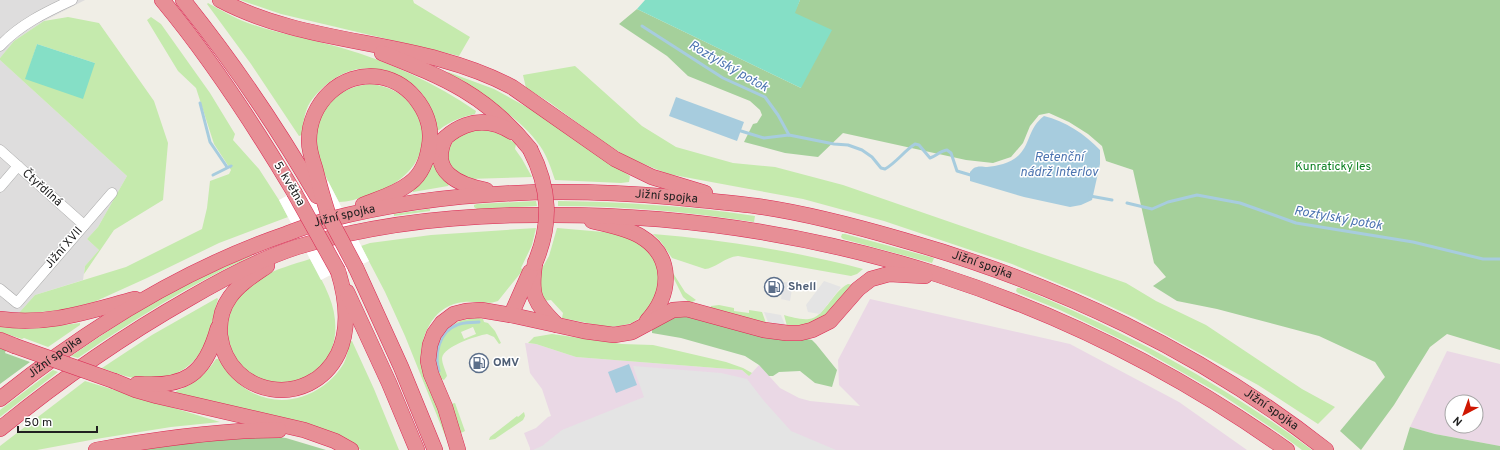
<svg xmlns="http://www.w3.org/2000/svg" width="1500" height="450" font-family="Overpass,sans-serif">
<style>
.residential{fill:#dedddd}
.industrial{fill:#ead8e5;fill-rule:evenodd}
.grass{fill:#c5eaad;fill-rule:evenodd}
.forest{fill:#a5d09b}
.pitch{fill:#85dfc6}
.parking{fill:#e4e4e4}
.water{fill:#a7ccde}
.pier{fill:#fff}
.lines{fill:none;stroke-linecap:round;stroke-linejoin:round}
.stream{stroke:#a7ccde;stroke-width:3}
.minor-casing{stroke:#a7a7a7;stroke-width:11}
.highway-casing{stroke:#db2752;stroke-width:16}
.minor{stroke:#fff;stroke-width:10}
.highway{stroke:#e78f96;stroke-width:15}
.highway-bridge-casing{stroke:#db2752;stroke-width:16;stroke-linecap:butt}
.highway-bridge{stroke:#e78f96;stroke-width:15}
.labels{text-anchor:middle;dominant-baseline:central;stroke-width:3;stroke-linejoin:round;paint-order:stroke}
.park-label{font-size:12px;fill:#0c8022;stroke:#fff}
.street-label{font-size:12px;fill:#202020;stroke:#fff}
.service-label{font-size:12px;font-weight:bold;fill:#4e5e75;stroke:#fff;text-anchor:start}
.water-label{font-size:13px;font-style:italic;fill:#4c74b0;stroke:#fff}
</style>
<rect width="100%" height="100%" fill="#f0eee6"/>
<g class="residential">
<polygon points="0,0 85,0 44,21 14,41 0,58"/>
<polygon points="0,60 127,176 98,227 87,239 99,250 85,266 83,280 35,295 18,314 0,312"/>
</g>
<g class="industrial">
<polygon points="870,299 1070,344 1179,402 1247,450 530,450 530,448 524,433 536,428 548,417 551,416 542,389 530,373 525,343 536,344 576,357 742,370 749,376 759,365 780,388 799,398 810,401 860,406 839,385 838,360"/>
<path d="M1447 351 1500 364V446L1435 434 1410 427ZM1452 402H1476V426H1452Z"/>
</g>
<g class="grass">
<polygon points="240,0 413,0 414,3 470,37 459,56 281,14"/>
<path d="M208 3C221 10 234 18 248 23 279 34 311 39 342 48 390 62 435 83 476 111L475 114C462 117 450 121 439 130H437C434 110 424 90 406 80 401 78 394 76 388 75 383 73 377 70 371 69 347 65 319 86 308 106 304 115 303 125 302 135L299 136 251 64 207 4Z"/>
<path d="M68 17 99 23 154 101 168 143 163 200 114 230 84 274 85 266 99 250 87 239 98 227 127 176 0 60V58L14 41 44 21ZM37 44 95 63 26 79Z"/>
<polygon points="151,17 161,24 210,93 235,134 233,140 259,169 279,200 288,217 219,243 147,278 94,302 63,310 18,314 35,295 126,267 202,229 207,208 210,181 229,174 231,170 214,144 196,88 178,71 147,20"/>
<polygon points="575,66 642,126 676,147 733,163 775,167 843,185 1126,283 1156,301 1206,325 1302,389 1335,407 1318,424 1258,385 1135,318 1090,297 1012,264 884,221 803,199 668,174 629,158 605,143 549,102 526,88 523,75"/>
<path d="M448 72 494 89 532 110 589 150 630 176 629 182 621 183 555 180C551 168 547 156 540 146 518 114 479 95 447 74Z"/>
<path d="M370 84C390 86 405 94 415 111 439 152 404 186 366 196 357 199 348 202 339 202 323 172 304 139 326 108 337 92 352 86 370 84Z"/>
<path d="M476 130C491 130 504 134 516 144L515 149 522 159 532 177 468 179C461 177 458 174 453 169 443 157 449 142 461 135 465 132 471 131 476 130Z"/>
<polygon points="432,163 449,184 448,186 413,192 412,190"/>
<polygon points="536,201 537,206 477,209 474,207 474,205 477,204"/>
<path d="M558 201C624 202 690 206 755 216L754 222C689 212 624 206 558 206Z"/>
<polygon points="428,209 430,209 430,211 394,216 394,214"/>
<path d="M536 228 532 245 521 268 523 270 498 301C488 305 475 301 464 302 434 304 419 336 421 363L449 437 446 438 405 336 385 292 361 246 370 243 431 235Z"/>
<polygon points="557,228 615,233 630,237 648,249 658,267 659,293 644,315 632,323 620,326 607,327 562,318 563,313 551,300 543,301 539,288 541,270 549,256"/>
<path d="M653 234C724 240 795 251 863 269L857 274 851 276 738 256C725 257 714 269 705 269L672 258 661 242Z"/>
<polygon points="842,234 845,234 934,258 932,263 843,239 841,237"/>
<path d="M252 255V256C191 284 133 320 78 358L71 356C105 333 139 310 174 291 200 277 226 266 252 255Z"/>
<path d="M310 259C317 271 324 283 329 296 342 328 336 364 303 379 290 384 272 386 259 379 245 372 235 360 230 345 221 317 238 292 262 277 276 269 294 264 310 259Z"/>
<polygon points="673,273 685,292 696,300 690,303 683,297 673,277"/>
<path d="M848 284 854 285 820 322 786 328 710 310 711 306 719 305 734 308V311L749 313V310L762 312 766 323 787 326 784 315C791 317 801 320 809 319 824 318 833 291 848 284Z"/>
<path d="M1017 288H1020C1124 330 1221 383 1312 450H1302L1279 433 1222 395 1143 350 1060 310 1018 293 1016 291Z"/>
<path d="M217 298 218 299C213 316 211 336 201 351 186 377 153 384 125 376 118 374 110 371 102 368L152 335Z"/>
<path d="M478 318 483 319 484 322 488 323 495 331 501 343 499 344 494 337 487 334C476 336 444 346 442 358 442 364 446 371 447 376L444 380 441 379 438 372 439 371C434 355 441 333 456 323 462 319 471 319 478 318ZM473 327 476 334 464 339 461 332Z"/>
<polygon points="80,323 80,325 48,347 24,338 22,339 0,332 0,327 29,329"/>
<polygon points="552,334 622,344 653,345 726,362 743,368 752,373 749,376 742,370 576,357 536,344 528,343 534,337"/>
<path d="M352 341 374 389 399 450H361L349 443 177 393 176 391C194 385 206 374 216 359H219C241 399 285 413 323 386 331 380 339 372 344 363 347 357 348 349 349 342Z"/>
<polygon points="53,370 58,372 0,417 0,410"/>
<polygon points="85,381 220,422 171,427 96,439 37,450 0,450 0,446"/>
<polygon points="455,403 465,431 461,433 450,404"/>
<polygon points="524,412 525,416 523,420 495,439 489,440 490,437 517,416 518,417"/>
</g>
<g class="forest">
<polygon points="800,0 1500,0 1500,350 1447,334 1430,347 1394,405 1361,450 1340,431 1385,377 1375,362 1319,336 1217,309 1177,301 1153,286 1166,277 1154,263 1133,170 1106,161 1102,146 1088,134 1069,122 1049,113 1039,115 1030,126 1023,143 1011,157 993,163 966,160 843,133 818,157 785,153 744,142 753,124 757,123 762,115 760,110 750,101 688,76 667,56 619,24 637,9 801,88 794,13"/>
<polygon points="679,314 812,340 816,344 837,370 832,387 815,383 800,371 779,372 773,376 769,376 759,365 745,356 681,338 652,333 652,329"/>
<polygon points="0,348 6,350 5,353 30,362 0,384"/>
<polygon points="1410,427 1435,434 1500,446 1500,450 1403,450"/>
<polygon points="260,435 286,438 326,450 124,450"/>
</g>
<g class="pitch">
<polygon points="645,0 800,0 795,13 832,30 801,88 637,9"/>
<polygon points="37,44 95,63 83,99 25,79"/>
</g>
<g class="parking">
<polygon points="824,281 841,287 820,314 808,312 806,305"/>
<polygon points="784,282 793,283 790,301 781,299"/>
<polygon points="764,312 781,315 785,325 768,322"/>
<polygon points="633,366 721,373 747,379 764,401 791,431 836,450 533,450 542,446 562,430 644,397"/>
</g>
<g class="water">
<polygon points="676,97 744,122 737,141 669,116"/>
<path d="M1044 116C1065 121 1085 134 1100 150V164L1092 200 1081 205 1070 207 1024 197 970 181V172C972 170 974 167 977 167 980 166 984 167 987 167 997 166 1011 163 1019 155 1031 143 1028 128 1044 116Z"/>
<polygon points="629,364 637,385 616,393 608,372"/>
</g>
<polygon class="pier" points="328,181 369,261 347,272 344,268 321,280 279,200 301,188 305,193"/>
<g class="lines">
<g class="stream">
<polyline points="642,26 723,78 765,97 778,115 789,135"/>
<polyline points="200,103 210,142 227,167"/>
<path d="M741 131 764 138 789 135 834 144 848 145 862 150 872 157 881 168 885 169C897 162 904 151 915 144L919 145 930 158C936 156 940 151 947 150L951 153 957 171 974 176"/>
<polyline points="213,175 231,166"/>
<polyline points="1090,196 1112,200"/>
<polyline points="1127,203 1152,209 1168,202 1197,195 1240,203 1296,223 1413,242 1483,259 1500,259"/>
<path d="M439 371C434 355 439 331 457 325 463 322 472 323 479 322"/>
</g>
<defs>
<g id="minor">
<path d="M0 46C19 25 46 12 72 0"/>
<polyline points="0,150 84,225"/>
<polyline points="0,187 18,166"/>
<polyline points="0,289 17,303 112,193"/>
</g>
<g id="highway">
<path d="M162 0C212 60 254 125 294 192"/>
<path d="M183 0C232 61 277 127 317 196"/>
<path d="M220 0C310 48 420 38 512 87L615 159 652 177 705 193"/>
<path d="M382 53C445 78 487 95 530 149"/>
<path d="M445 139C429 172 459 185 486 190"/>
<path d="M429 157C449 127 479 111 512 132"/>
<path d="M329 217C324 201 319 184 315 168 312 159 309 150 309 141 309 103 341 71 380 77 412 83 435 116 429 147 427 160 421 175 410 183 396 194 378 199 363 205"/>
<path d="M592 221C608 225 626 228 640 236 674 256 672 294 647 321"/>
<path d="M535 263C530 296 534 302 557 325"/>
<path d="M267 266C254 275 239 284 230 297 222 308 219 321 220 335 228 398 310 410 338 354 350 329 346 297 338 271"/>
<polyline points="356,268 401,367 435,450"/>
<polyline points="347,292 389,383 417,450"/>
<polyline points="511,315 530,272"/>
<path d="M0 319C49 326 89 311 135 299"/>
<polyline points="0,340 15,346"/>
<polyline points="114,381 136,390 157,396 304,430 335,441 351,450"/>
<path d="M137 384C185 388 205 375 218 328"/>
<path id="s1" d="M0 399C86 330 181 270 286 234 299 229 313 224 327 220 439 191 555 187 670 197 698 200 727 202 756 206 806 213 855 226 903 240 1055 283 1202 352 1326 450"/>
<path d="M0 429C60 380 123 336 190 298 224 278 260 259 297 247 380 222 466 214 553 215 819 215 1070 296 1287 450"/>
<path d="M96 450C156 439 217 430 279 430"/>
<polyline points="458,450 445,407 431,374 428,361 430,345 434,334 442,323 454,314 466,311 481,310 511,315 584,331 614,335 632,332 673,310 687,309 764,330 787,333 800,333 812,330 830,321 858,289 871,279 889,274 925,276"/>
</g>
</defs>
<use href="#minor" class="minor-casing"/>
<use href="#highway" class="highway-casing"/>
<use href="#minor" class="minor"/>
<use href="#highway" class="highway"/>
<defs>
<g id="highway-bridge">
<path d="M530 149C550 188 552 223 535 263"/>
<polyline points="294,192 338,271"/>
<polyline points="329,217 356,268"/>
<polyline points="15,346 114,381"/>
</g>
</defs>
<use href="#highway-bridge" class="highway-bridge-casing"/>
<use href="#highway-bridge" class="highway-bridge"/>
</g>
<defs>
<symbol id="fuel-ring" viewBox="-11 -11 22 22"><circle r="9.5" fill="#fff" stroke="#5c6f8a" stroke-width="1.5"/><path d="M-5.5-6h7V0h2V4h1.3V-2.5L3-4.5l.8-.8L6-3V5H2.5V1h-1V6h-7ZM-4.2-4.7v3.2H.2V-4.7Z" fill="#5c6f8a"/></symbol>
</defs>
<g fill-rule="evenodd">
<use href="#fuel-ring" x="763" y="276" width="22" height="22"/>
<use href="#fuel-ring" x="468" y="352" width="22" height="22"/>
</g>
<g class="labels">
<g class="park-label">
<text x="1333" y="167">Kunratický les</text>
</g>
<g class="street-label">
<text transform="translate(289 184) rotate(59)">5. května</text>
<text transform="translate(42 188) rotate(42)">Čtyřdílná</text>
<text stroke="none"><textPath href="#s1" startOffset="717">Jižní spojka</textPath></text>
<text stroke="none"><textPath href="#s1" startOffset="393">Jižní spojka</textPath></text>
<text transform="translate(64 248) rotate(-49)">Jižní XVII</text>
<text stroke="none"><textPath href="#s1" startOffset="1041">Jižní spojka</textPath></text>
<text stroke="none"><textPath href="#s1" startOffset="69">Jižní spojka</textPath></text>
<text stroke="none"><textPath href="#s1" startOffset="1365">Jižní spojka</textPath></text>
</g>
<g class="service-label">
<text x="788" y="287">Shell</text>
<text x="493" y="363">OMV</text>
</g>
<g class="water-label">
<text transform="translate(728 67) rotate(30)">Roztylský potok</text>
<text x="1059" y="158">Retenční<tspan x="1059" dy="15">nádrž Interlov</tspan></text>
<text transform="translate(1338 219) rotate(10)">Roztylský potok</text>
</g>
</g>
<g transform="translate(1464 414) rotate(221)"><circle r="19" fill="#ffffff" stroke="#a6a6a6"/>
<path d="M0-3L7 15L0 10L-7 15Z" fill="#cf1601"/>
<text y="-6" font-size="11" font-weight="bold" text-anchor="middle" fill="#202020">N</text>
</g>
<path d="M18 426v6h79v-6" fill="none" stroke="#202020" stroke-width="2"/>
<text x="24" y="426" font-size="12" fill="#202020" stroke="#ffffff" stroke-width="3" paint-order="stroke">50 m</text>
</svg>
